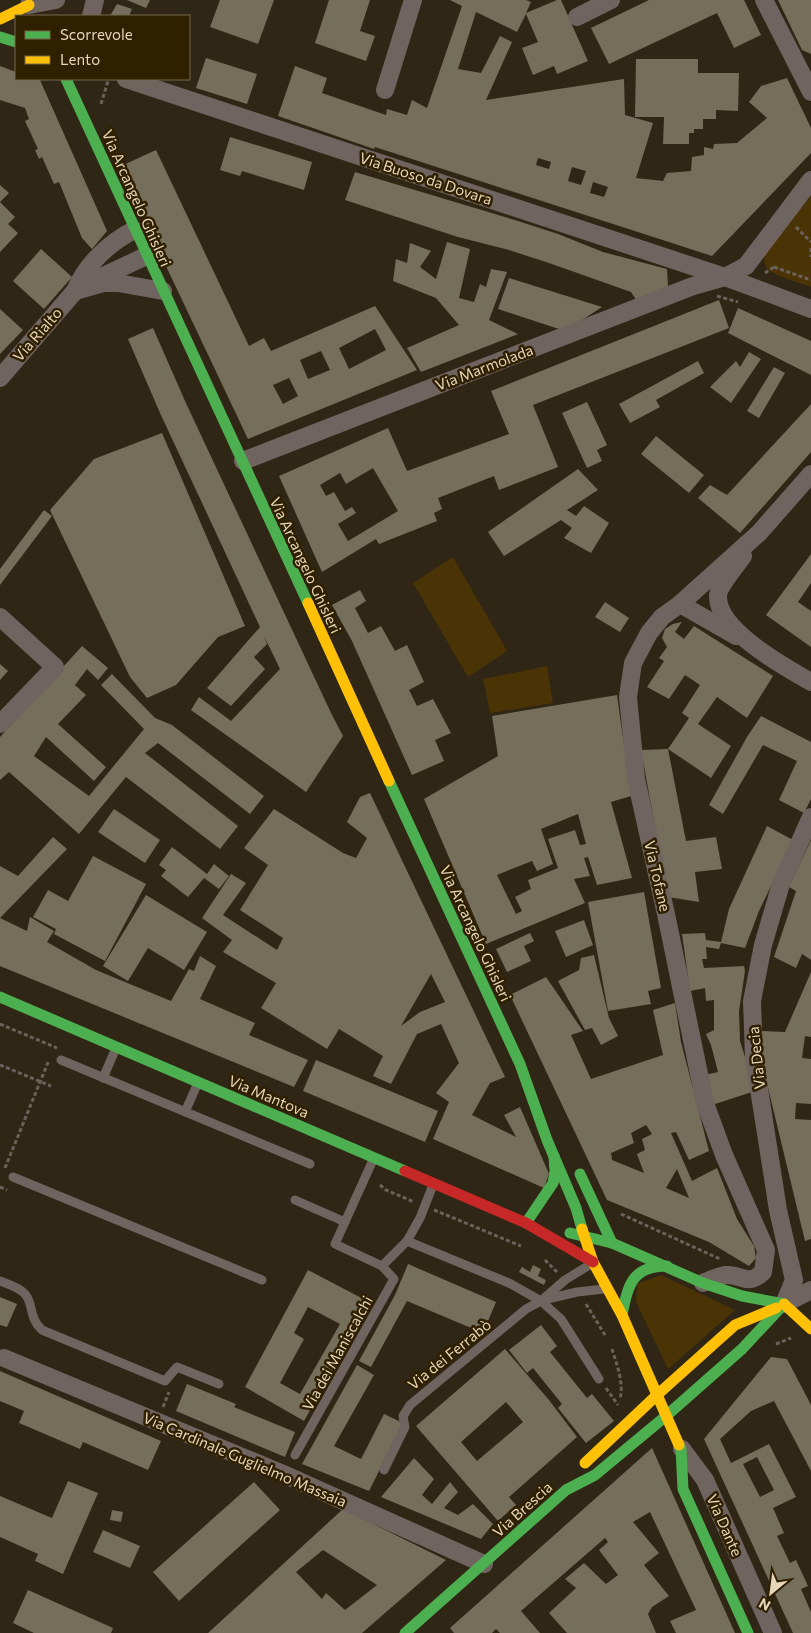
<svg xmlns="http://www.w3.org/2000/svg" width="811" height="1633" font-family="Commissioner,sans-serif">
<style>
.green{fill:#4a3406}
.building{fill:#756e5a;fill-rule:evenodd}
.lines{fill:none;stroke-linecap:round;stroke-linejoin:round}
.path{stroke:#6c625b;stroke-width:3;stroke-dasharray:4 2.5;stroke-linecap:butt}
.lane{stroke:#6f6460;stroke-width:9}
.street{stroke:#6f6460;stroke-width:18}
.fast{stroke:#4caf50;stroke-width:11}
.slow{stroke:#ffc107;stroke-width:11}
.jam{stroke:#c62828;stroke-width:11}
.labels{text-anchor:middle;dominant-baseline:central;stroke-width:5;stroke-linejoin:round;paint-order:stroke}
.street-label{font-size:15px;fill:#e7d6ba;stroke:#302002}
</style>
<rect width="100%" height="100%" fill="#302616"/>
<g class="green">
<path d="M811 196V287C801 283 768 275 765 265 763 259 765 254 766 249Z"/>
<polygon points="453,557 507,651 468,677 413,583"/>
<polygon points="547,666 553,703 490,713 483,679"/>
<polygon points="661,1275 735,1310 668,1369 636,1302 637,1284"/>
</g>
<g class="building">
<polygon points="127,0 150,0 146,8"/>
<polygon points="220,0 274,0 258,44 210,27"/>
<polygon points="329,0 370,0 360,31 375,36 366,61 315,43"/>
<path d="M450 0H526L531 2 526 13 557 0H561L588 61 557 74 554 66 533 75 522 48 538 42 526 14 517 32 476 12 458 69 481 73 500 36 512 42 486 100 624 79 625 115 653 123 636 178 663 181 667 173 691 171 692 157 704 155V147L713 149 714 144 737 143 767 118 749 102 761 86 787 78 811 128V153L712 256 375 147 374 149 278 116 295 66 327 78 322 93 386 115 387 109 407 115 412 100 427 108 462 6ZM538 158 551 162 549 169 536 165ZM572 167 586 171 581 185 568 181ZM593 182 608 187 604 197 590 193Z"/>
<polygon points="649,0 744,0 761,35 734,48 717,13 609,64 591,28"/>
<polygon points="778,0 811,0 811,54 802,50"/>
<polygon points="117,4 132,9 129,16 110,16"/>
<polygon points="206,58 257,74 247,104 196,88"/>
<polygon points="636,59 698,59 698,73 739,73 738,111 716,110 716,119 703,119 703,129 694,129 694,133 689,133 689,144 663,144 664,117 635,117"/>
<polygon points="0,66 16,72 16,79 40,80 107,231 92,249 82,238 59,182 54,184 42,157 39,159 35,150 38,149 25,121 29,119 25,108 0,100"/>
<polygon points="230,137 312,162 304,190 242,171 240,176 220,170"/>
<path d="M156 150 249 346 264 338 271 351 375 306 417 370 248 439 119 167ZM375 329 386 350 349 369 339 348ZM321 351 330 370 308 379 300 360ZM289 378 298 396 283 404 273 385Z"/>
<polygon points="355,172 518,221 558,234 603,252 667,269 668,286 637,301 631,292 549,263 509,250 458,237 345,200"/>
<polygon points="0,185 9,193 0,202 15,217 8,224 18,233 0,252"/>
<polygon points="447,242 470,249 459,298 474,302 480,284 486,287 491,269 507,272 489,320 518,334 421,372 407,348 459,325 436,298 393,281 396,259 407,263 410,243 431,251 420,267 436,279"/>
<polygon points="41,249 72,277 44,309 13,281"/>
<polygon points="509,278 602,307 565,331 498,309"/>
<path d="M719 300 729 328 533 405 558 467 499 490 494 476 438 498 442 509 434 513 437 521 379 544 376 539 322 572 279 476 388 428 407 471 509 434 491 391ZM373 468 398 511 348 541 338 524 356 513 352 507 345 511 334 492 326 496 320 485 340 473 346 484Z"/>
<polygon points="738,308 811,341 811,375 728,333"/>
<polygon points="0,309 23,330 0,354"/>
<polygon points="153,328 185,401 332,715 343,736 306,792 191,710 199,697 231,721 280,669 264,636 267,644 254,657 265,669 231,706 207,688 260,627 160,413 128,339"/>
<polygon points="749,352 761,359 731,403 710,387 736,361 740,367"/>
<polygon points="698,361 704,373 656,400 660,407 630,423 619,404"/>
<polygon points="774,367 785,373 759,418 747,411"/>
<polygon points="587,402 607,445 597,450 602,461 587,468 562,413"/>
<polygon points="811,404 811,452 740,533 698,498 710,485 727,495"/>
<polygon points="162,433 245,626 218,637 176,685 147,698 130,677 50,510 94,459"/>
<polygon points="656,436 704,475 689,493 641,454"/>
<polygon points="578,469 598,490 567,510 576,516 584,506 609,523 591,553 564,538 572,528 561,520 504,556 488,532"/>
<polygon points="44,510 52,516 0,585 0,569"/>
<polygon points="811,554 811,583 798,602 811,611 811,647 766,615"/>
<polygon points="360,590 366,601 355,608 368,633 381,626 395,651 407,645 424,682 409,690 417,706 433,699 451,733 435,740 444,761 412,775 352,641 332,605"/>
<polygon points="605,602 629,618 620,632 595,617"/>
<polygon points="682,622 675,632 684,639 694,626 773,676 747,718 717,697 698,724 731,746 711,778 668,749 689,718 682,713 700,685 685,675 669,699 647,687 664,661 659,658 667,647 662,638 665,629 673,624"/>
<polygon points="82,646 108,668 98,680 87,669 75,685 86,695 58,724 106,767 94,781 46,737 34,756 89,796 144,729 101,685 112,674 155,718 172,725 264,796 250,814 158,743 145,753 238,826 220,849 126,777 79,834 9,772 0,780 0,737"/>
<polygon points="0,664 8,671 0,680"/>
<path d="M617 695 631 796 611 802 632 878 597 885 588 857 584 858 590 876 574 879 585 903 486 944 424 799 498 756 492 716ZM578 814 586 844 580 845 575 830 548 839 558 868 528 880 531 889 515 897 522 911 516 914 497 875 532 861 537 871 553 864 541 829Z"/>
<polygon points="761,716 811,742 811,799 804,813 779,800 797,761 763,745 723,814 709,805 747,737"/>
<polygon points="668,749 686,841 716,837 722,869 695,872 699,902 668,897 641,750"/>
<path d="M370 793 505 1077 490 1083 472 1115 516 1137 504 1115 520 1107 549 1174 544 1188 433 1139 449 1102 436 1093 459 1063 441 1024 417 1034 391 1084 373 1076 383 1056 339 1029 327 1049 261 1008 276 983 223 952 232 940 202 918 231 874 246 883 223 915 277 950 283 938 240 910 268 865 244 848 274 809 343 853 356 858 367 838 347 822 360 797ZM431 974 445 1002 420 1012 401 1026Z"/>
<polygon points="114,809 160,840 145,863 98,832"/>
<polygon points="767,826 793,840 759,911 745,948 721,943 719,949 706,947 707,959 702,959 704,968 744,966 745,971 739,1011 740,1041 748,1067 752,1092 712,1105 705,1075 718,1072 711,1045 706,1034 714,1030 714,1000 706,1001 705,988 690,991 682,934 705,933 706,940 721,942 729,909"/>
<polygon points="53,837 67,849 0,918 0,866 18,876"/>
<polygon points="811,840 811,960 802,954 796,968 774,957 796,891 789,887"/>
<polygon points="172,847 207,874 214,864 229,876 219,889 204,878 188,897 161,876 166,870 159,865"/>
<polygon points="93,856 146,884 105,961 54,934 56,929 33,917 48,890 68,901"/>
<polygon points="644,892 661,988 648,991 651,1004 608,1011 588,902"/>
<polygon points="146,895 207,932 184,970 148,948 128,981 103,966"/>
<polygon points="30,917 54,931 47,942 96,970 171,1001 189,969 194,971 200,956 216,966 200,999 255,1023 249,1035 308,1060 294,1087 0,966 0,918 27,931"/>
<polygon points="584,920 593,945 566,957 555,931"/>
<polygon points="530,933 534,941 524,946 531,961 507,972 496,949"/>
<polygon points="594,955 609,1018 618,1036 601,1045 592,1028 585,1030 558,981 579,970 581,958"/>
<polygon points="811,972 811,1037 805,1036 802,1058 811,1059 811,1104 796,1103 795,1119 811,1120 811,1239 805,1241 764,1071 761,1031 785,1032"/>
<path d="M546 977 583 1031 571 1035 591 1079 663 1055 653 1010 675 1003 681 1042 709 1151 689 1160 676 1132 671 1133 692 1181 717 1168 737 1219 754 1246 756 1258 749 1266 709 1242 607 1200 510 995ZM646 1125 652 1134 642 1139 645 1150 637 1154 644 1173 612 1160 611 1153 634 1143 631 1133ZM677 1169 689 1198 666 1188Z"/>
<polygon points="316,1060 438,1111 425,1142 303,1091"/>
<polygon points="408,1264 496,1302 483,1333 407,1301 371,1367 359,1361 395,1295"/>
<polygon points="533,1265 541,1269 538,1276 546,1280 544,1285 519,1272 522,1267 530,1272"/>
<path d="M308 1270 371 1303 304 1421 245 1387ZM308 1307 340 1324 300 1394 280 1383 304 1339 294 1333Z"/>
<polygon points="0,1297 17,1304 7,1327 0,1325"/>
<polygon points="541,1325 557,1346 550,1352 587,1398 592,1394 614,1421 586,1443 558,1408 562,1404 533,1368 527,1373 509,1350"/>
<path d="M505 1349 549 1400 577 1437 509 1497 516 1505 498 1521 416 1426ZM506 1402 523 1422 477 1461 461 1442Z"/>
<path d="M771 1357 787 1359 811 1405V1471L774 1401 751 1411 720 1439 731 1463 769 1444 796 1497 773 1508 784 1533 777 1536 790 1563 796 1560 808 1586 801 1589 811 1612V1633H793L704 1439ZM757 1457 774 1490 760 1497 743 1464Z"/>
<polygon points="357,1365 374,1375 334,1446 361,1459 384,1414 403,1423 369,1491 302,1464"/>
<polygon points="0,1371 161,1441 148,1470 83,1442 80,1449 19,1423 24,1411 0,1401"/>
<polygon points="187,1384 236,1404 234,1407 295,1432 285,1457 176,1411"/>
<polygon points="652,1448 735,1633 676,1633 670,1621 696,1610 650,1512 633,1522 659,1553 644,1565 669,1596 652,1607 648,1614 656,1633 567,1633 549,1613 576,1588 565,1579 584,1563 606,1584 618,1575 599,1550 608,1542 605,1538 521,1611 540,1633 500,1633 496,1629 492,1633 454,1633 450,1628"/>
<polygon points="414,1458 434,1479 422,1495 432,1504 450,1482 458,1492 444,1508 458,1515 473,1504 493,1524 481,1539 381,1497"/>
<polygon points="68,1481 98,1493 63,1574 35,1561 38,1554 0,1537 0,1496 52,1518"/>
<polygon points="254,1482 280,1510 179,1601 153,1572"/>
<path d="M343 1509 446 1560 362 1633H208ZM323 1550 377 1585 345 1610 326 1593 322 1599 296 1572Z"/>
<polygon points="112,1510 123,1512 121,1522 110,1520"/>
<polygon points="103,1530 140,1546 130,1568 93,1552"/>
<polygon points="28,1590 113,1628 111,1633 34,1633 13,1623"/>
</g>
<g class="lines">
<g class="path">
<polyline points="101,104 108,81"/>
<polyline points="796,227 811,242"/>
<polyline points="811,248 811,257"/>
<polyline points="774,267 811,280"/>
<polyline points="765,273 774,267"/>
<polyline points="717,296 738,302"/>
<polyline points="0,1024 57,1048"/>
<polyline points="0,1065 51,1086"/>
<polyline points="5,1168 49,1060"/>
<polyline points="380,1185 386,1190 414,1202"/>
<polyline points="0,1187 7,1190"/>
<polyline points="434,1210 521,1246"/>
<polyline points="621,1214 720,1259"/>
<polyline points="545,1260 557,1272"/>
<polyline points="586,1304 605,1335"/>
<polyline points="776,1344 791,1338"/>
<path d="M612 1349C617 1365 624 1383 620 1399"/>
<polyline points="606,1388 618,1405"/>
<polyline points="163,1407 169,1392"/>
</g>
<g class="lane">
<polyline points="61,1060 310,1164"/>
<polyline points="103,1078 116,1048"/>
<polyline points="185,1112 197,1085"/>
<polyline points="373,1160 335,1244 382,1266 407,1241 509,1283 541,1301 561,1319 599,1379"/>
<polyline points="13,1177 262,1280"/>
<polyline points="295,1200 345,1222"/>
<polyline points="407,1241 420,1218 433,1185"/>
<path d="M0 1281C8 1284 19 1287 25 1294 34 1304 28 1317 42 1330L165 1381 177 1367 219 1384"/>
<polyline points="543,1300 577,1292 604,1289"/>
<polyline points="295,1455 394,1279 382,1266"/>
<polyline points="384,1470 405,1427 403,1416 410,1405 526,1309 541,1301 565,1280 591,1264"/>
</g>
<g class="street">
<polyline points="764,0 811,92"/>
<polyline points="29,5 56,0"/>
<polyline points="91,16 95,0"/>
<polyline points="577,17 611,0"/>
<polyline points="126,79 725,277 811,309"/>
<polyline points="385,90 413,0"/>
<polyline points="93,281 146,256"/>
<polyline points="75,291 103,283 118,283 163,291"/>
<path d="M0 378 75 291C86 264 109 243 134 230"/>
<polyline points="243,461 693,286 725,277 746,266 811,180"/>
<path d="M743 556C737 565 719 586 718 595 716 630 785 667 811 682"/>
<polyline points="680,604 736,636"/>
<polyline points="0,617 55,667 0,724"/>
<path d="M703 1283C710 1280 718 1276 726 1275 742 1274 747 1287 763 1272L766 1250 724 1155 705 1103 666 914 636 779 628 697 633 663 649 633 662 617 680 604 759 533 811 474"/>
<polyline points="784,1304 794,1280 778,1210 754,1057 752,1001 763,945 781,884 811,817"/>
<polyline points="784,1304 811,1290"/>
<polyline points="4,1358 281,1473 484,1564"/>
<polyline points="682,1449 705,1480 773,1633"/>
</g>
<g class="fast">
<polyline points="0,37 16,42"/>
<path d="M66 79C145 254 228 428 308 603"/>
<polyline points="389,781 520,1064 547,1140 576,1208 582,1229"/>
<polyline points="0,997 405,1171"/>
<polyline points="580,1174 612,1243"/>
<polyline points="526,1223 553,1183 555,1172 554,1156"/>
<polyline points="570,1233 612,1243 703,1283 742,1296 784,1304"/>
<path d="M622 1315C628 1285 632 1266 667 1266"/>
<polyline points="679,1445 681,1449 683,1489 748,1633"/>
<polyline points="405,1633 566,1490 595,1475 666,1416 742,1349 784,1304"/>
</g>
<g class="slow">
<polyline points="0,19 29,5"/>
<polyline points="308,603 389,781"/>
<polyline points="582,1229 593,1262 622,1315 679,1445"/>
<polyline points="784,1304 811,1329"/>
<polyline points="585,1463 657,1395 735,1325 776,1308"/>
</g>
<polyline class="jam" points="405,1171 526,1223 593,1262"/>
</g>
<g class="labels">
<g class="street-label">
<text transform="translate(426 178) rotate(18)">Via Buoso da Dovara</text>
<text transform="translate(137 198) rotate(66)">Via Arcangelo Ghisleri</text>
<text transform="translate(37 334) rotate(-49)">Via Rialto</text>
<text transform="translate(484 367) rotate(-21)">Via Marmolada</text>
<text transform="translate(306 565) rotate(65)">Via Arcangelo Ghisleri</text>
<text transform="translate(658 876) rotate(77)">Via Tofane</text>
<text transform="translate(476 933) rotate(65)">Via Arcangelo Ghisleri</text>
<text transform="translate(756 1058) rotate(-96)">Via Decia</text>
<text transform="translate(269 1096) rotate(23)">Via Mantova</text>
<text transform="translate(337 1353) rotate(-61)">Via dei Maniscalchi</text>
<text transform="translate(449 1354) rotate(-39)">Via dei Ferrabò</text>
<text transform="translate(245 1459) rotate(23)">Via Cardinale Guglielmo Massaia</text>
<text transform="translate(522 1509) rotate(-42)">Via Brescia</text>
<text transform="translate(725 1525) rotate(66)">Via Dante</text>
</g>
</g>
<rect x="15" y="15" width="175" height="65" fill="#302002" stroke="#79694c"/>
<rect x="25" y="31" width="25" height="8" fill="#4caf50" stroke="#79694c"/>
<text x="60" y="40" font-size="15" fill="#e7d6ba">Scorrevole</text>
<rect x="25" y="56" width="25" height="8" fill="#ffc107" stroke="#79694c"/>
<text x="60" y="65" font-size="15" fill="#e7d6ba">Lento</text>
<g transform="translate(771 1593) rotate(209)" stroke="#302002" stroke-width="4" paint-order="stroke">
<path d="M0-4L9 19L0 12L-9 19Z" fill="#e7d6ba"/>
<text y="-8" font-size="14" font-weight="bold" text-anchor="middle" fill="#e7d6ba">N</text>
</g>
</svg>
